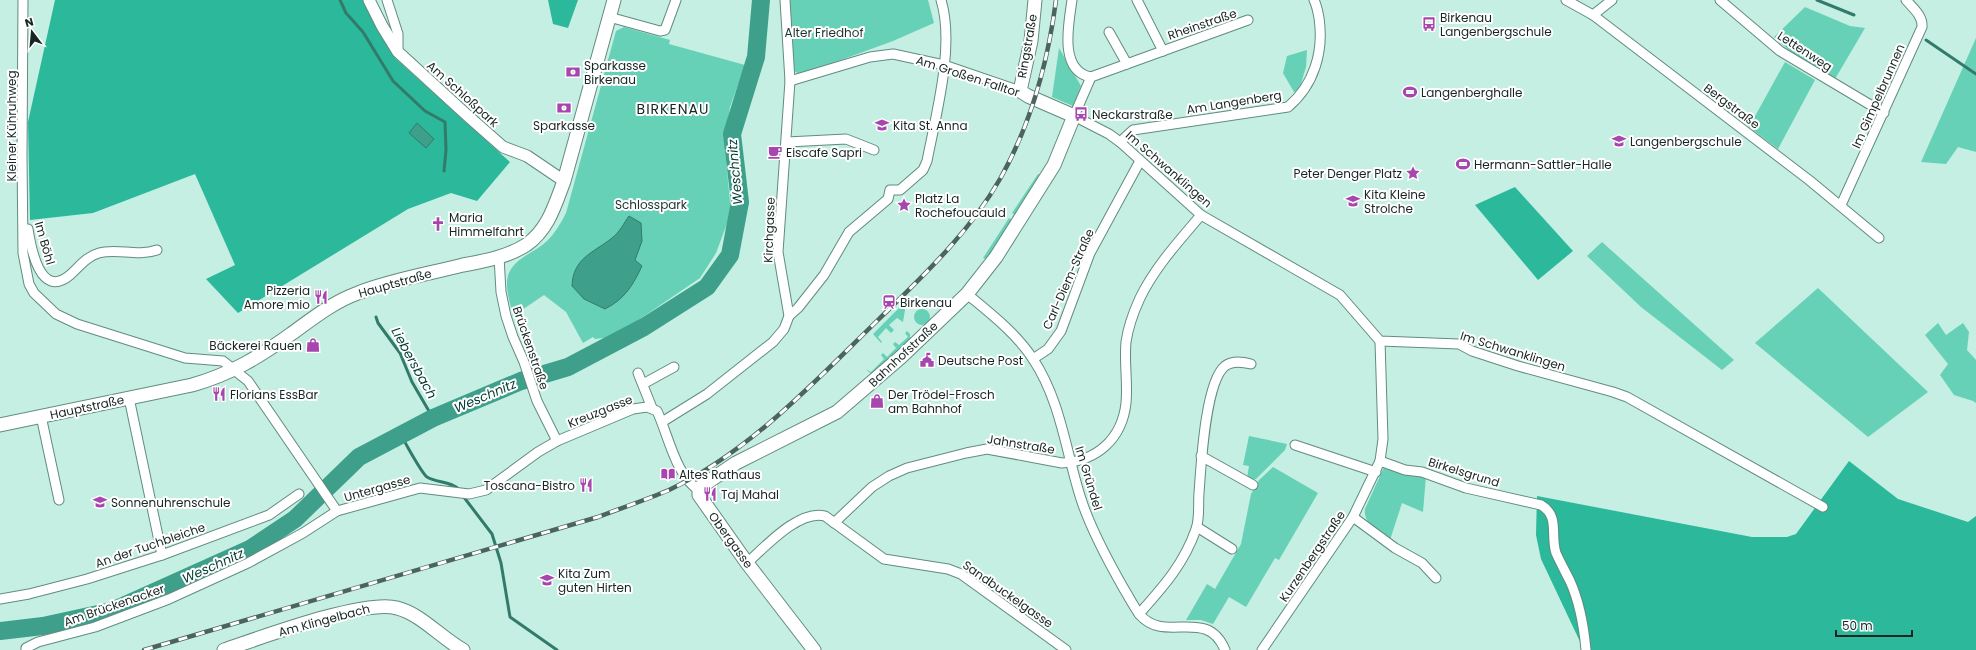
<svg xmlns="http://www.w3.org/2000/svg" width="1976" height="650" font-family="Poppins,sans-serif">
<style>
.green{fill:#67d1b7}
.forest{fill:#2bb89b}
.water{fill:#3ea08a;stroke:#327b6b}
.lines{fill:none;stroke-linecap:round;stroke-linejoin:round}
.stream{stroke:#327b6b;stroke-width:3}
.river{stroke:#3ea08a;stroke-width:18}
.minor-casing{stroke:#638b80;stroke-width:11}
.tertiary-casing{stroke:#638b80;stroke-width:13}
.secondary-casing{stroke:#638b80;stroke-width:15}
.minor{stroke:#fff;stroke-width:9}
.tertiary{stroke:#fff;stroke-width:11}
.secondary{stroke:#fff;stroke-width:13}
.rail-casing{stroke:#4b645d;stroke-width:4.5}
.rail{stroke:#fff;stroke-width:3;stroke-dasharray:9;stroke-linecap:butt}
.labels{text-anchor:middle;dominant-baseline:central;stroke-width:4;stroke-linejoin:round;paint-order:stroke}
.poi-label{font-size:12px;fill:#162622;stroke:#fff;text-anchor:start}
.street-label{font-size:12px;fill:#162622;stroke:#fff}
.park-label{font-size:12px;fill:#1c332d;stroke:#fff}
.water-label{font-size:13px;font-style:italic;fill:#003c31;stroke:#fff}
.quarter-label{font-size:14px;letter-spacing:1px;fill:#162622;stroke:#fff}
</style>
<rect width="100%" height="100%" fill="#c4efe2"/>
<g class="green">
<polygon points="789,0 928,0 934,23 893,41 800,75 793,70"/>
<polygon points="1805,7 1850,26 1865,28 1835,79 1793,54 1774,37"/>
<path d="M624 27 670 40 669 44 745 65 730 107 726 132 725 149 731 213 716 253 700 278 615 336 604 341 603 338 595 339 593 337 583 343 566 312 544 295 513 316C511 306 507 295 507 285 506 260 532 255 547 241 555 233 561 223 566 213L616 31Z"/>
<polygon points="1976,38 1976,152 1958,147 1946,164 1921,162"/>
<polygon points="1059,48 1081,86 1073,106 1052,97"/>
<polygon points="1307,50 1306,67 1299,90 1294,92 1283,73 1287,56"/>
<polygon points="1785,62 1815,80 1778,149 1749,127"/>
<polygon points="1038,174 1041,175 1016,215 1012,213"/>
<polygon points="1009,218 1013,221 986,259 983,258"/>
<polygon points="1602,242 1734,360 1722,370 1641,307 1587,256"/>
<polygon points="1818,288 1928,392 1868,437 1755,343"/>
<polygon points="902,305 905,310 903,322 897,318 889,325 894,330 891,333 886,328 878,337 882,342 881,343 873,334"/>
<circle cx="922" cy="317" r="8"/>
<polygon points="1938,323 1946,335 1963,323 1969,332 1967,350 1976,360 1976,403 1973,401 1954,395 1940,375 1948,364 1925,335"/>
<polygon points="907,331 910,334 910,339 873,376 866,369 871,372 884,359 881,355 883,353 887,357 896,348 893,344 895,342 899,345 908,337 905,333"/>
<polygon points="1249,436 1287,444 1285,450 1256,479 1250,480 1247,478 1249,466 1243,465"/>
<polygon points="1273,467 1318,493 1279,560 1275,558 1246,607 1229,597 1213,624 1201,620 1186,620 1207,584 1215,589 1241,544 1251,494 1259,480"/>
<path d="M1384 467 1426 476 1423 512 1402 503 1390 540C1379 532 1363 524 1365 509Z"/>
</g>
<g class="forest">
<polygon points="55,0 363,0 395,58 510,162 477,201 451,193 408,209 238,313 206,279 235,265 195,174 93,213 30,220 28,122"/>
<polygon points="548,0 578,0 568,28 553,24"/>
<polygon points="1515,187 1573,251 1538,280 1475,205"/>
<polygon points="1849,461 1898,499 1968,522 1976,516 1976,650 1584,650 1583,648 1541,559 1536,535 1537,496 1752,537 1787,537 1796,534"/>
</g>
<g class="water">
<polygon points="417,123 434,139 426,148 409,133"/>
<path d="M629 216 641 223 642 241 635 260 642 266C633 285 625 299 605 309L584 299 572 286C573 258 593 253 612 238 619 233 624 223 629 216Z"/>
</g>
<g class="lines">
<g class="stream">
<polyline points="340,0 346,13 363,32 393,81 425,111 445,122 446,150 444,171"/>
<polyline points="1817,0 1854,15"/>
<polyline points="1926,40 1976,74"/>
<polyline points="376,317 378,323 400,353 412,382 433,418"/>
<path d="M400 434C406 443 420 471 427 477 436 483 452 481 459 490"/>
<polyline points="463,496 492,534 501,563 510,617 557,650"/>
</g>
<polyline class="river" points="0,631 43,626 112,611 250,549 295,519 359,457 433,418 521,381 568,367 644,327 707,287 730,255 740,202 732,134 756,57 761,0"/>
<defs>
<g id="minor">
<polyline points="23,0 22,155 23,253 29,284 34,293 56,314 77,324 185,358 223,361 248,381 337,511"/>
<polyline points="387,0 398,34 398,52"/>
<path d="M1072 0C1069 22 1058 71 1091 77"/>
<polyline points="1137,0 1163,51"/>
<polyline points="1566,0 1593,15 1809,180 1879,238"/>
<polyline points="1720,0 1780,51 1884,113"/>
<polyline points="1593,15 1612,0"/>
<polyline points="609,17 660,31 665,30 676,0"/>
<polyline points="1248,20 1091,77 1074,116 1109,134 1120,142 1201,215 1340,295 1380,341 1459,344 1472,351 1518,366 1613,392 1627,397 1823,507"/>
<polyline points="1109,32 1127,64"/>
<polyline points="790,81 870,57 893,54 944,65 1020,91"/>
<polyline points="787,142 846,139 874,150"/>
<path d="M1120 142 1133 130 1288 107C1314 85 1324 52 1319 18 1318 12 1317 6 1314 0"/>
<path d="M1841 205 1922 27C1923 16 1913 8 1906 0"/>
<path d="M28 229C31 248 40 300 70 275 79 267 87 256 99 253 118 248 137 257 157 250"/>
<polyline points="499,257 501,292 506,316 513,337 524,362 537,401 557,441"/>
<path d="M967 294C991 314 1016 333 1033 359 1061 401 1066 453 1081 499 1091 530 1108 561 1124 589 1129 597 1134 607 1140 615 1165 644 1207 606 1225 650"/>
<path d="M789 316 798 308 824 275 849 232 888 199 890 190H900L923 170 927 161C936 114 955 46 941 0"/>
<polyline points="1033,359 1048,349 1061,331 1090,253 1140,161"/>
<polyline points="638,373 652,408"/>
<polyline points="643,384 674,367"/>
<polyline points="129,398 162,555"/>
<polyline points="41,416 59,500"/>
<polyline points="662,422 707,394 773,342 784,329 789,316 778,252 790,81 785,0"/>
<polyline points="1295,445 1376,472"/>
<polyline points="1201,456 1253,485"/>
<path d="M1380 461 1405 470 1422 472 1466 488 1541 505C1560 516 1550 535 1556 553 1560 562 1565 571 1570 581 1579 601 1584 628 1586 650"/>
<polyline points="1353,517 1395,548 1422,563 1436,578"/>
<path d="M834 523 872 487 889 476 907 468 966 453 987 449 1062 463C1097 461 1122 439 1126 403 1128 383 1124 362 1126 342 1128 328 1134 311 1140 298 1155 267 1179 241 1201 215"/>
<polyline points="1197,527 1232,549"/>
<path d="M747 563C765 547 799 509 825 516L884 559 948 569 961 574 1066 650"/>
<polyline points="0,599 29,594 87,579 162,555 269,515 299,494"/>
<path d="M1139 614C1163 587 1184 564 1196 529 1200 518 1198 504 1199 493 1201 467 1205 382 1225 366 1233 360 1243 362 1251 364"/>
<path d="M26 650V648L38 642 95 627 169 599 248 563 303 533 337 511 420 488 469 494 486 490 538 452 557 441 633 409 647 407 657 411C668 434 676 477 699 490"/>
<polyline points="1262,650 1353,517 1380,461 1383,439 1380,341"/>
</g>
<polyline id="tertiary" points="369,0 382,26 398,52 469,117 503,147 527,156 564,181"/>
<g id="secondary">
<path d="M0 425 192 385C231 374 259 357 291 334 312 319 333 302 358 293 391 280 428 274 463 265 485 261 507 257 526 245 548 230 555 205 564 181L614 0"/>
<path d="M224 650C260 638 364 599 397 608 421 614 441 638 463 650"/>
<polyline points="814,650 747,563 699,495 699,488 736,463 837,412 901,357 967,294 996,257 1054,165 1074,116 1028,96 1020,91 1031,41 1035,0"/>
</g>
</defs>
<use href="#minor" class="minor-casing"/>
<use href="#tertiary" class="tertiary-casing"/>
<use href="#secondary" class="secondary-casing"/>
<use href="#minor" class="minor"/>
<use href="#tertiary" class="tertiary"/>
<use href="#secondary" class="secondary"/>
<defs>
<path id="rail" d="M144 650 598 517C621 508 646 500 669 490 751 451 815 381 879 319 923 276 969 233 1000 179 1031 124 1048 62 1056 0"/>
</defs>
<use href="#rail" class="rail-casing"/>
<use href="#rail" class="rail"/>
</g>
<defs>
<symbol id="bus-bare" viewBox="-9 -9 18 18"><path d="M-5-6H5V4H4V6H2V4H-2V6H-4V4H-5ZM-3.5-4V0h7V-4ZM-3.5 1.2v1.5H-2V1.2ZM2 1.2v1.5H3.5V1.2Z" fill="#a746ad" stroke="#fff" stroke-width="2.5" paint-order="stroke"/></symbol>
<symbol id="bank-bare" viewBox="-9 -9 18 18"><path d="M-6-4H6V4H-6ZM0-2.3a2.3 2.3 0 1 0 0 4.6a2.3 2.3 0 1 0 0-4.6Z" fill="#a746ad" stroke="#fff" stroke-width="2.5" paint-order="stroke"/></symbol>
<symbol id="stadium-bare" viewBox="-9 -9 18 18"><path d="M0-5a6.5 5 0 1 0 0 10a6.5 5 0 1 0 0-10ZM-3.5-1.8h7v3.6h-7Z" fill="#a746ad" stroke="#fff" stroke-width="2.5" paint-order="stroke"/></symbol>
<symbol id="school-bare" viewBox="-9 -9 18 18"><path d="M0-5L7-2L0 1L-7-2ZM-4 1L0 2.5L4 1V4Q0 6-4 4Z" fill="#a746ad" stroke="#fff" stroke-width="2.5" paint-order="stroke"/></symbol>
<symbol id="cafe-bare" viewBox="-9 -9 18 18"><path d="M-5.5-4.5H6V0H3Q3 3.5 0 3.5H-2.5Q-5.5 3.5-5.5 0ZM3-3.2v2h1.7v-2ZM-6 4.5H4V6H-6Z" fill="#a746ad" stroke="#fff" stroke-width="2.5" paint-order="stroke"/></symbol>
<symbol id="sight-bare" viewBox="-9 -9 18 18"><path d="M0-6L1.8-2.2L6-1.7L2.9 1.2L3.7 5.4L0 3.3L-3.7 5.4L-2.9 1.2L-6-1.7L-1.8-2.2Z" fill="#a746ad" stroke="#fff" stroke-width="2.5" paint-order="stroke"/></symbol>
<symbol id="church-bare" viewBox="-9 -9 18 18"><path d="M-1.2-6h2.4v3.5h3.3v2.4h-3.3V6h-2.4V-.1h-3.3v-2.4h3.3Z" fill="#a746ad" stroke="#fff" stroke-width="2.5" paint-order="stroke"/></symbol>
<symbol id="restaurant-bare" viewBox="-9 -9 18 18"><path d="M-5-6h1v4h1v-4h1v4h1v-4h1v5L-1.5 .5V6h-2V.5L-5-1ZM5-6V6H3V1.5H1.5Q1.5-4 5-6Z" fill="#a746ad" stroke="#fff" stroke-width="2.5" paint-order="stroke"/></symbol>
<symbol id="station-bare" viewBox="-9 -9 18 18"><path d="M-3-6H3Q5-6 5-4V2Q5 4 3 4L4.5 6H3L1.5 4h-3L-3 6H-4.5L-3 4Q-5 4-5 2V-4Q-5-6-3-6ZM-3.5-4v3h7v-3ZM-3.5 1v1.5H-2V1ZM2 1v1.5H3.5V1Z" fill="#a746ad" stroke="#fff" stroke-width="2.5" paint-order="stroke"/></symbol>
<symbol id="shop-bare" viewBox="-9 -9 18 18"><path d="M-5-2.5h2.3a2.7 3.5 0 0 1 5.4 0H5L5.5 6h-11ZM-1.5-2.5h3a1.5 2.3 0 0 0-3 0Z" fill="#a746ad" stroke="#fff" stroke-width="2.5" paint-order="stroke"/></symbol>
<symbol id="civic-bare" viewBox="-9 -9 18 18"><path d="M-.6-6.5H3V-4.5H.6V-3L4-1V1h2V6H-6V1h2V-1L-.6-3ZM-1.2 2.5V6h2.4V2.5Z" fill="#a746ad" stroke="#fff" stroke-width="2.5" paint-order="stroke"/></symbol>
<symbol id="library-bare" viewBox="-9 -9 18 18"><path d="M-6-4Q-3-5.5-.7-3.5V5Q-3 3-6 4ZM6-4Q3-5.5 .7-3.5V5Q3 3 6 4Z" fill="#a746ad" stroke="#fff" stroke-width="2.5" paint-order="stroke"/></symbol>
</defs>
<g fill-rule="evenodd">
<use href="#bus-bare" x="1419" y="14" width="20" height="20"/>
<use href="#bank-bare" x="563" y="62" width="20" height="20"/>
<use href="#stadium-bare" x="1400" y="82" width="20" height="20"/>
<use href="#bank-bare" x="554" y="98" width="20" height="20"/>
<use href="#bus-bare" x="1071" y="104" width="20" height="20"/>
<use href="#school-bare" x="872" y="115" width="20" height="20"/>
<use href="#school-bare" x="1609" y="131" width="20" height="20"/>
<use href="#cafe-bare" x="765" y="142" width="20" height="20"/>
<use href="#stadium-bare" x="1453" y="154" width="20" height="20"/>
<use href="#sight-bare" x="1403" y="163" width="20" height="20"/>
<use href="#school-bare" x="1343" y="191" width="20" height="20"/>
<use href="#sight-bare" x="894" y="195" width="20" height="20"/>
<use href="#church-bare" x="428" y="214" width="20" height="20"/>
<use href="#restaurant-bare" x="311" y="287" width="20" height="20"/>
<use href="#station-bare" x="879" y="292" width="20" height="20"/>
<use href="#shop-bare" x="303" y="335" width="20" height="20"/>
<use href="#civic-bare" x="917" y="350" width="20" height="20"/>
<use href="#restaurant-bare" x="209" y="384" width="20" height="20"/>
<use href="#shop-bare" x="867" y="391" width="20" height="20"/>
<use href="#library-bare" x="658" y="464" width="20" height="20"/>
<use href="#restaurant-bare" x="576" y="475" width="20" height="20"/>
<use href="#restaurant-bare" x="700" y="484" width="20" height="20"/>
<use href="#school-bare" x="90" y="492" width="20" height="20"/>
<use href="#school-bare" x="537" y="570" width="20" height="20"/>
</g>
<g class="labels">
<g class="poi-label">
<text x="1440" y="17">Birkenau<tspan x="1440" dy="14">Langenbergschule</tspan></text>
<text x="584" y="65">Sparkasse<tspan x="584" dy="14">Birkenau</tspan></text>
<text x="1421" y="92">Langenberghalle</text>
<text x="1092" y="114">Neckarstraße</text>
<text x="564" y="125" text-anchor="middle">Sparkasse</text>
<text x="893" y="125">Kita St. Anna</text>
<text x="1630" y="141">Langenbergschule</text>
<text x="786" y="152">Eiscafe Sapri</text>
<text x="1474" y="164">Hermann-Sattler-Halle</text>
<text x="1402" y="173" text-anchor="end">Peter Denger Platz</text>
<text x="1364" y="194">Kita Kleine<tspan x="1364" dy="14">Strolche</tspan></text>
<text x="915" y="198">Platz La<tspan x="915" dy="14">Rochefoucauld</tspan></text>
<text x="449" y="217">Maria<tspan x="449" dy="14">Himmelfahrt</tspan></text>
<text x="310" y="290" text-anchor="end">Pizzeria<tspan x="310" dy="14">Amore mio</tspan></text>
<text x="900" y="302">Birkenau</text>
<text x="302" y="345" text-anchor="end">Bäckerei Rauen</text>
<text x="938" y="360">Deutsche Post</text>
<text x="230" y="394">Florians EssBar</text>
<text x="888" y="394">Der Trödel-Frosch<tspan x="888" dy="14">am Bahnhof</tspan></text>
<text x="679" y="474">Altes Rathaus</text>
<text x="575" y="485" text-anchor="end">Toscana-Bistro</text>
<text x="721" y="494">Taj Mahal</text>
<text x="111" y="502">Sonnenuhrenschule</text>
<text x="558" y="573">Kita Zum<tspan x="558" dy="14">guten Hirten</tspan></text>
</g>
<g class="street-label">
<text transform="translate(1202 24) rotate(-19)">Rheinstraße</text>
<text transform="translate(1027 46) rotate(-80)">Ringstraße</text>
<text transform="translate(1805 51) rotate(33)">Lettenweg</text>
<text transform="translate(968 76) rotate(18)">Am Großen Falltor</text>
<text transform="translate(463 94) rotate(42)">Am Schloßpark</text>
<text transform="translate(1878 96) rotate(-66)">Im Gimpelbrunnen</text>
<text transform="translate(1234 102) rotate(-9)">Am Langenberg</text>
<text transform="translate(1732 106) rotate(37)">Bergstraße</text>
<text transform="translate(11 126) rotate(-90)">Kleiner Kühruhweg</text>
<text transform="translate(1169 169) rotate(41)">Im Schwanklingen</text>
<text transform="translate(769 230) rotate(-88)">Kirchgasse</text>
<text transform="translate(45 243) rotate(74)">Im Böhl</text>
<text transform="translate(1068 279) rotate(-66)">Carl-Diem-Straße</text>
<text transform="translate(395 283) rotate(-16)">Hauptstraße</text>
<text transform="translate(531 348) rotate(71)">Brückenstraße</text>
<text transform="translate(1513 351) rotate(17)">Im Schwanklingen</text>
<text transform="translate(903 354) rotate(-43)">Bahnhofstraße</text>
<text transform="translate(87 407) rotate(-12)">Hauptstraße</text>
<text transform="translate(600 411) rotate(-22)">Kreuzgasse</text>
<text transform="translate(1021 444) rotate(9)">Jahnstraße</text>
<text transform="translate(1464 472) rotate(17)">Birkelsgrund</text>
<text transform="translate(1089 478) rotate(73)">Im Gründel</text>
<text transform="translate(377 488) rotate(-16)">Untergasse</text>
<text transform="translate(731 540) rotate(54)">Obergasse</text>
<text transform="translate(150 545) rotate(-19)">An der Tuchbleiche</text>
<text transform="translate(1312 556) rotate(-56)">Kurzenbergstraße</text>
<text transform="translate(1008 594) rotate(35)">Sandbuckelgasse</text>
<text transform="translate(114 605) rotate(-19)">Am Brückenacker</text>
<text transform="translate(324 620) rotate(-15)">Am Klingelbach</text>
</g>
<g class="park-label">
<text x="824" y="32">Alter Friedhof</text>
<text x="651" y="204">Schlosspark</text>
</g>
<g class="water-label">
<text transform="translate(735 172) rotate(-95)">Weschnitz</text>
<text transform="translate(414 363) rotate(61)">Liebersbach</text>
<text transform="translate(485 396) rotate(-23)">Weschnitz</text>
<text transform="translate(213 566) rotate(-24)">Weschnitz</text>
</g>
<g class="quarter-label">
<text x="673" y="109">BIRKENAU</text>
</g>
</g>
<g transform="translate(32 32) rotate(344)" stroke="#ffffff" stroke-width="3" paint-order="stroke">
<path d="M0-3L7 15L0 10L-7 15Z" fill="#162622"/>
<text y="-6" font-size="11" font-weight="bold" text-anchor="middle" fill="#162622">N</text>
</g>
<path d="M1836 630v6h76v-6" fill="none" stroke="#162622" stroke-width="2"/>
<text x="1842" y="630" font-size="12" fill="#162622" stroke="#ffffff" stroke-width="3" paint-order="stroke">50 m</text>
</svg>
